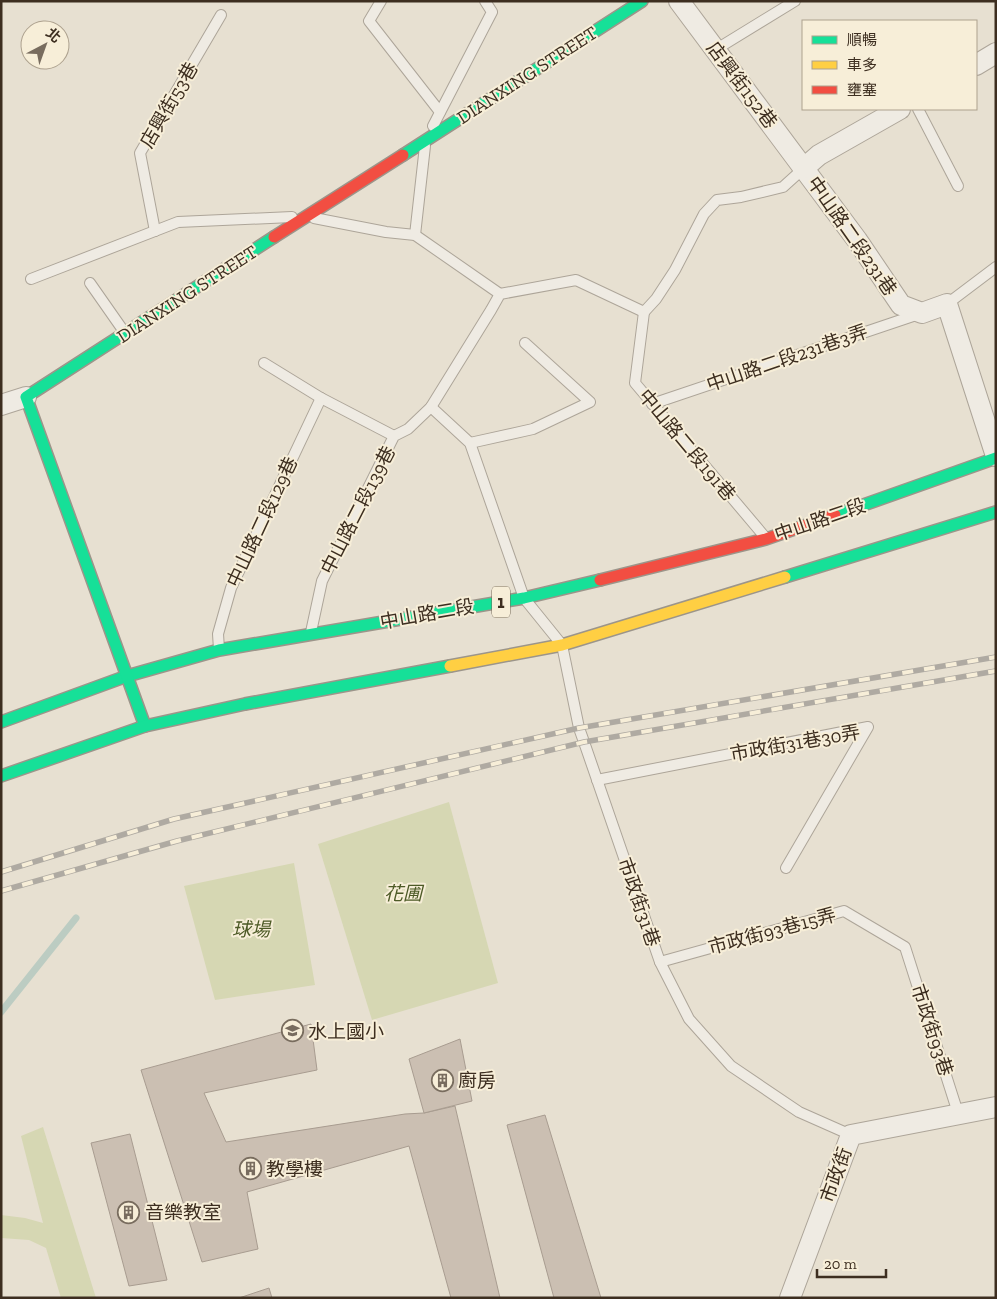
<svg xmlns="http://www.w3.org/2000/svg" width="997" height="1299" font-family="'Zilla Slab','Noto Sans TC',serif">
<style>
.green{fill:#d6d7b3}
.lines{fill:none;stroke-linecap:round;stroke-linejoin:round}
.stream{stroke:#bcccc2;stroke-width:7}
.building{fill:#cbbfb2;stroke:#a89c90}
.lane-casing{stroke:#ada599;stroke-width:12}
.street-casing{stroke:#ada599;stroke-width:22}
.fast-casing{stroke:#9c958a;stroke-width:14}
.slow-casing{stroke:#9c958a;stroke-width:14}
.jam-casing{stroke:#9c958a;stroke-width:14}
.lane{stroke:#efebe3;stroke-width:10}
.street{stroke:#efebe3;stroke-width:20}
.fast{stroke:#16e098;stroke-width:11}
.slow{stroke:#ffcf43;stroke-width:11}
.jam{stroke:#f24e42;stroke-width:11}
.rail-casing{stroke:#afaaa2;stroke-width:5.5}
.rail{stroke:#f7eed8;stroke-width:4;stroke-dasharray:11;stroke-linecap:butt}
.labels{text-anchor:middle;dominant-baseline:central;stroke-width:4;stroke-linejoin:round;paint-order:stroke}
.shield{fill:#f7eed8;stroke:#756857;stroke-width:1}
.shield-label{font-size:18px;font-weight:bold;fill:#3d2e20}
.street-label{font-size:19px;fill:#3d2e20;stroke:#f7eed8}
.park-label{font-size:19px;font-style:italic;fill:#4d5a26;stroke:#f7eed8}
.poi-label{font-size:19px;fill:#3d2e20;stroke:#f7eed8;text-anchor:start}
</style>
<rect width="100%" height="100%" fill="#e7e0d1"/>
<g class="green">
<polygon points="449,802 498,983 372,1020 318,844"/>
<polygon points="294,863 315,985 215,1000 184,886"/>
<polygon points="43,1127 96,1298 61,1298 46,1248 29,1240 1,1238 1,1215 25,1218 43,1223 21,1136"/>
</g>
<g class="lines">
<polyline class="stream" points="1,1012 76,918"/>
</g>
<g class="building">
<polygon points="311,1024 317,1070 204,1093 226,1142 405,1114 424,1113 455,1106 500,1298 451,1298 409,1146 247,1192 258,1249 202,1262 141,1070"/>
<polygon points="460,1039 472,1101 424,1113 409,1059"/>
<polygon points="545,1115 601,1298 554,1298 507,1125"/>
<polygon points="130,1134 167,1280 129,1286 91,1143"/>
<polygon points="269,1288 272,1298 239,1298"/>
</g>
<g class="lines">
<defs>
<g id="lane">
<polyline points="381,1 369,21 440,112"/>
<polyline points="715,50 795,1"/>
<polyline points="918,109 958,186"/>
<polyline points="433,126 492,12 485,1"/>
<polyline points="314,218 386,232 415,235 500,294"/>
<polyline points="155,231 140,153 221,15"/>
<polyline points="415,235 425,146"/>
<polyline points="31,279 178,222 292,217"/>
<polyline points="90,283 125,333"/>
<polyline points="947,304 996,267"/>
<polyline points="644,312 635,383 765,537"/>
<polyline points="264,363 321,398 394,436"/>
<polyline points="652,404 919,314"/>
<polyline points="431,407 470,443 524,598 562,645 579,728 584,742 660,962 689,1019 731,1066 799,1112 851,1135"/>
<polyline points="470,443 533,429 590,402 525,343"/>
<polyline points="311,632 322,581 394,436 408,429 431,407 491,310 500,294 576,280 644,312 656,299 675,270 704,214 717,200 741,197 783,187 804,168"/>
<polyline points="219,649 218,634 231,588 321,398"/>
<polyline points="597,780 868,727 786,868"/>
<polyline points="660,962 844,911 905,947 958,1113"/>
</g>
<g id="street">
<polyline points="679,1 857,240 901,305 922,313 947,304 996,456"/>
<polyline points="976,65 996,53"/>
<polyline points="804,168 819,155 900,109"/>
<polyline points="1,405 26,397"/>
<polyline points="790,1298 851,1135 996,1107"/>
</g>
<g id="fast">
<polyline points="403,155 642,1"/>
<polyline points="835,515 996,458"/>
<polyline points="785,577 996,512"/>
<polyline points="1,722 127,676 219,650 524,598 600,580"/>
<polyline points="145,726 26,397 274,237"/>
<polyline points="1,776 145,726 245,704 450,666"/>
</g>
<polyline id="slow" points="450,666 562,645 785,577"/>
<g id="jam">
<polyline points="274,237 403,155"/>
<polyline points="600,580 766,539 835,515"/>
</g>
</defs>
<use href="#lane" class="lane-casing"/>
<use href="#street" class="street-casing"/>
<use href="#fast" class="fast-casing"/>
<use href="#slow" class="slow-casing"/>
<use href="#jam" class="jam-casing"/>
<use href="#lane" class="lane"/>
<use href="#street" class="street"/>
<use href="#fast" class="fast"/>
<use href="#slow" class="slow"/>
<use href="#jam" class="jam"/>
<defs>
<g id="rail">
<polyline points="1,872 174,819 579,728 996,657"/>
<polyline points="1,891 177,841 584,742 996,671"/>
</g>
</defs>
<use href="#rail" class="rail-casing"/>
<use href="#rail" class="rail"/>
</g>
<defs>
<symbol id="school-ring" viewBox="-11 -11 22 22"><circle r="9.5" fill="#f7eed8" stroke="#786c5e" stroke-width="1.5"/><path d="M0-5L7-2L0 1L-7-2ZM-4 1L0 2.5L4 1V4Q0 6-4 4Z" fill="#786c5e"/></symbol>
<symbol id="building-ring" viewBox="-11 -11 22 22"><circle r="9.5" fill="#f7eed8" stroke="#786c5e" stroke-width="1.5"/><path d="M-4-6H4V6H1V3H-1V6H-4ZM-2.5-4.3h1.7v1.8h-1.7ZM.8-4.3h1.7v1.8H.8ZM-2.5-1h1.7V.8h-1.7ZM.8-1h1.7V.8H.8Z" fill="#786c5e"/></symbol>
</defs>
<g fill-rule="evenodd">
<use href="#school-ring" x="280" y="1018" width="25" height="25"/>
<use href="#building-ring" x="430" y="1068" width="25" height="25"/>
<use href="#building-ring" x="238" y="1156" width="25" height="25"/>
<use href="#building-ring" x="116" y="1200" width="25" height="25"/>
</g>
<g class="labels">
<rect class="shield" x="492" y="586.5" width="18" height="31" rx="4"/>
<g class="shield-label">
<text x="501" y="602">1</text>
</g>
<g class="street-label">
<text transform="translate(527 75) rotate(-33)">DIANXING STREET</text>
<text transform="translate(742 85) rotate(53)">店興街152巷</text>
<text transform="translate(169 105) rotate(-60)">店興街53巷</text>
<text transform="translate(852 236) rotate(55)">中山路二段231巷</text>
<text transform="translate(187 294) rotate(-33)">DIANXING STREET</text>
<text transform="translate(787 358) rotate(-19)">中山路二段231巷3弄</text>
<text transform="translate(687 445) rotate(50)">中山路二段191巷</text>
<text transform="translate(358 510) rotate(-63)">中山路二段139巷</text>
<text transform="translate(820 520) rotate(-19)">中山路二段</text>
<text transform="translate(262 522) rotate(-65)">中山路二段129巷</text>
<text transform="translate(427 614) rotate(-10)">中山路二段</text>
<text transform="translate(795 743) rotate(-10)">市政街31巷30弄</text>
<text transform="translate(639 902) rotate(71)">市政街31巷</text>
<text transform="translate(772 931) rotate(-15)">市政街93巷15弄</text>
<text transform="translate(932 1030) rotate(72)">市政街93巷</text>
<text transform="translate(836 1175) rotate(-70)">市政街</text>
</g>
<g class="park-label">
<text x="403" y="893">花圃</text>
<text x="251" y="929">球場</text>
</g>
<g class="poi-label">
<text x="308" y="1031">水上國小</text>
<text x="458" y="1080">廚房</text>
<text x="266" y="1169">教學樓</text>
<text x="145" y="1212">音樂教室</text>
</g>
</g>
<rect width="997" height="1299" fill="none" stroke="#3d2e20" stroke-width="5"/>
<rect x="802" y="20" width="175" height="90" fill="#f7eed8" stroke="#ada18e"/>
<rect x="812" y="36" width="25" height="8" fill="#16e098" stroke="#ada18e"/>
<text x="847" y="45" font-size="15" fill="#3d2e20">順暢</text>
<rect x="812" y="61" width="25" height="8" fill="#ffcf43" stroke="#ada18e"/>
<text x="847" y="70" font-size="15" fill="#3d2e20">車多</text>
<rect x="812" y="86" width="25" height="8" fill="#f24e42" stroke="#ada18e"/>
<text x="847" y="95" font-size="15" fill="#3d2e20">壅塞</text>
<g transform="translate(45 45) rotate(41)"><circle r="24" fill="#f7eed8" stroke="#ada18e"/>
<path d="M0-4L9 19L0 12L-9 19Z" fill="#786c5e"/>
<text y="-8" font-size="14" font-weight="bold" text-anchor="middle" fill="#3d2e20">北</text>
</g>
<path d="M817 1269v8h69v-8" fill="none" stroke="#3d2e20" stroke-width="2.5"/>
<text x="824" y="1269" font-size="15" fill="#3d2e20" stroke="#f7eed8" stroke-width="4" paint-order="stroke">20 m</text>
</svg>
